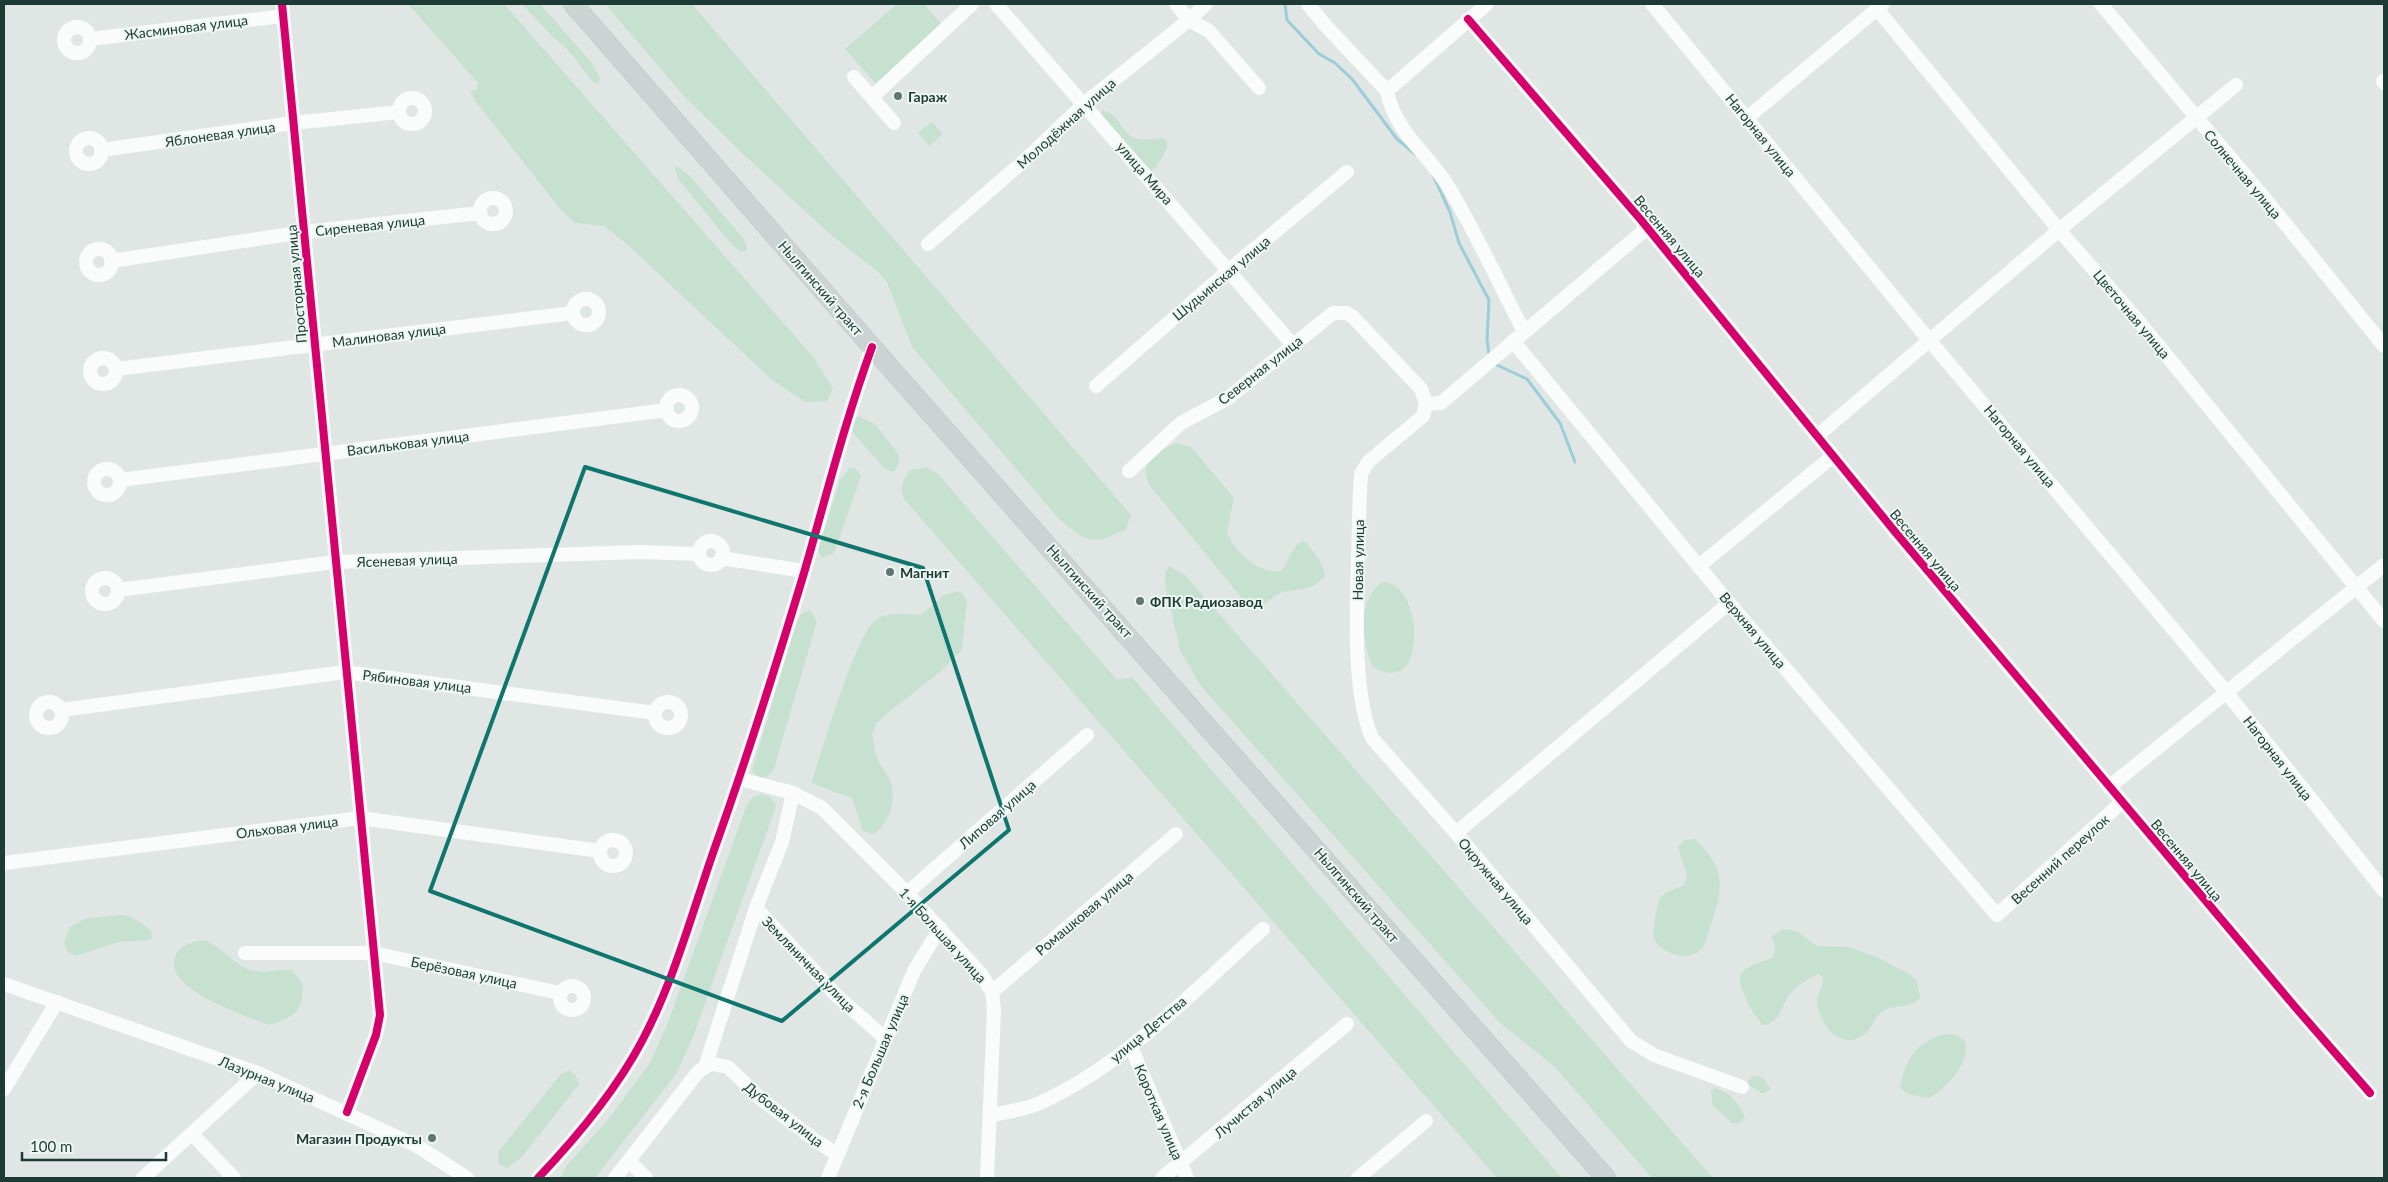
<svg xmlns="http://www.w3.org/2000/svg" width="2388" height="1182" font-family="Lato,sans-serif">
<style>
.green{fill:#c7e1d1}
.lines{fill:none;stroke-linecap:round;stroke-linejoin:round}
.stream{stroke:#9ccdd9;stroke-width:3}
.major-casing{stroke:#bac4c1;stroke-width:20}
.minor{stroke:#fafbfb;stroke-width:14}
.major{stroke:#cbd4d2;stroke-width:19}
.cycleway-casing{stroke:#edf7f2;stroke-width:11}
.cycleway{stroke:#d6006c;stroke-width:8}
.marked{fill:none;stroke:#0f766e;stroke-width:4;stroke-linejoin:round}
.poi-dot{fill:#617672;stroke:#edf7f2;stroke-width:2}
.labels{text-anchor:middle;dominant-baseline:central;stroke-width:4;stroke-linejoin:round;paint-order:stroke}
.street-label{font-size:14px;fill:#1d3a34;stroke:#edf7f2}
.poi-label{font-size:14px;font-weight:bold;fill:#1d3a34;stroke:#edf7f2;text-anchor:start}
</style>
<rect width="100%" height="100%" fill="#e0e6e4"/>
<g class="green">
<polygon points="408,4 504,4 814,358 833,389 827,401 805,402 772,380 628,245 604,226 575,223 561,210 476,102 470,92 478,89 477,82"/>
<polygon points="522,4 540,4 591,62 600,79 598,84 593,82 569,51 553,37"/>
<path d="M605 4H692L1131 515 1126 529C1093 546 1088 543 1060 520L912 347 887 282 878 272 830 234 743 154 685 97Z"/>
<polygon points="897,4 924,4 944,27 878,86 845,49"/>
<path d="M1102 110C1130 118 1115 147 1162 138L1167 141V148L1156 168 1151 170 1144 166 1102 115Z"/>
<polygon points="932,122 943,134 929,146 918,133"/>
<polygon points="677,166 689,175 744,239 747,248 745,252 740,251 732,245 679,180 675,170"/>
<path d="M858 416 876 425 899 455C900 462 898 468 892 472L884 468 853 433 852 423Z"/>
<path d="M1177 443 1191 447 1234 498 1227 533C1236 553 1258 574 1281 571 1289 561 1291 549 1301 541L1306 542C1313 552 1324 563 1325 576 1311 593 1299 587 1281 593 1271 597 1265 607 1254 608L1246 603 1150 486C1138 459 1155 452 1177 443Z"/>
<path d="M926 467 938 474 1117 680 1132 677 1562 1178H1497L904 499C899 486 903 481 910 470Z"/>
<polygon points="850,468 855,468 861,476 834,553 822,558 818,550 840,480"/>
<polygon points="1169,566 1186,576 1713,1178 1652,1178 1555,1067 1500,1023 1200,685 1180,650 1165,584 1165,574"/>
<path d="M1383 582C1425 583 1428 703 1372 666 1362 639 1356 599 1383 582Z"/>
<path d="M960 591 967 600 962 650 941 671 889 712 877 723 872 734C873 741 874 750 877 757 879 765 885 771 889 778 898 795 891 824 873 834L863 831 852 798 811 783C822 753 855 634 876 620 888 611 907 615 921 615L944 595Z"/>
<polygon points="810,610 817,621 774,769 767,777 758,778 752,770 796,624 801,614"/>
<polygon points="762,794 771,798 776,806 693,1037 676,1074 595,1178 560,1178 567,1165 607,1121 650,1063 668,1023 747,804 753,797"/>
<path d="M1695 839C1725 868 1724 885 1712 922 1709 929 1707 941 1703 947 1691 964 1656 954 1653 934 1653 930 1655 924 1655 919 1659 893 1660 895 1684 885L1687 876 1678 847 1685 840Z"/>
<path d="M125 915C136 920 148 924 153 936L150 940 119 942 75 956 67 951 64 942 70 927 87 918Z"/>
<path d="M1783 929 1797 931 1816 946 1848 947 1877 957 1909 974 1917 981 1920 998C1910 1010 1893 1003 1882 1012 1874 1017 1873 1027 1866 1033 1843 1053 1819 1026 1817 1002 1816 994 1825 986 1823 977L1819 974C1809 978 1799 984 1792 992 1781 1003 1781 1025 1762 1025 1755 1016 1733 982 1742 972 1751 963 1764 963 1774 956L1775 946 1771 937Z"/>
<path d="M203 940C220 945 231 962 248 969 259 974 279 970 291 969L303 984C302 1013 296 1016 269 1025 246 1016 169 991 174 961 177 945 190 943 203 940Z"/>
<path d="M1945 1034 1955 1035 1964 1040C1973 1061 1946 1088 1929 1098L1908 1094 1900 1088C1905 1060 1916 1042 1945 1034Z"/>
<polygon points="569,1070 576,1076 579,1084 522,1157 507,1168 498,1164 499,1151 560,1075"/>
<polygon points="1754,1075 1763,1078 1771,1089 1763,1094 1750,1086 1747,1082"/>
<path d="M1715 1088C1729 1092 1740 1103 1745 1118L1738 1124 1732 1123 1712 1105 1711 1090Z"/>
</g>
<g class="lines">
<g class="stream">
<polyline points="1285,4 1287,20 1319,54 1335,63 1352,79 1397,139 1416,155"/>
<polyline points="1433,175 1450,212 1459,243 1489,300 1487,340 1489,354"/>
<polyline points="1497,365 1527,379 1560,423 1575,462"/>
</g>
<defs>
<polyline id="major" points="573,4 872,347 1606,1178"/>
</defs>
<use href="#major" class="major-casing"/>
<g class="minor">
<polyline points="282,4 380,1015 376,1035 347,1112"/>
<polyline points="996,4 1292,344"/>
<polyline points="1176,4 1189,20 1209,31 1259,88"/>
<path d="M1308 4 1325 25 1387 91C1396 134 1426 151 1448 186 1476 233 1499 283 1524 332"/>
<polyline points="1652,4 1929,340 2227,693 2384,891"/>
<polyline points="2101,4 2266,200 2384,346"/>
<polyline points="1877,9 2059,230 2135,317 2384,621"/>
<polyline points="1468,19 1641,220 1896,533 2296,1008 2370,1093"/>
<circle cx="77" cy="40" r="13"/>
<polyline points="90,39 283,16"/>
<polyline points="854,77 894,123"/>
<polyline points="2383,81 2384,83"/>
<polyline points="1387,91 1487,4"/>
<polyline points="873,96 972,4"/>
<circle cx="412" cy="111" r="13"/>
<polyline points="1747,118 1883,4"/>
<circle cx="89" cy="151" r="13"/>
<polyline points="101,150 293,123 399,112"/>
<circle cx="493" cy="211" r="13"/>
<polyline points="928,244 1026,159 1085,103 1189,20 1206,4"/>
<circle cx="99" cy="262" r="13"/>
<polyline points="111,261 304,232 480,213"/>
<circle cx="586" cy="312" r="13"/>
<polyline points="1513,341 1729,603 1997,915 2122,802"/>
<circle cx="103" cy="371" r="13"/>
<polyline points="116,369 573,313"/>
<polyline points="1096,386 1229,270 1347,172"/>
<circle cx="679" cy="408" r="13"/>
<polyline points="1426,404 1441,403 1647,228"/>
<polyline points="1817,436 2059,230 2236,85"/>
<circle cx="107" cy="482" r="13"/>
<path d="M1129 471 1181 423 1228 398 1333 313H1347L1353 317 1421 389 1426 404 1423 416 1368 462 1361 474C1359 501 1359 530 1358 557 1357 609 1352 691 1372 738L1456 833"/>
<polyline points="120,480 667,410"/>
<circle cx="711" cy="553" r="12"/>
<polyline points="721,558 804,571"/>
<polyline points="1699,566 1833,456"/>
<circle cx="105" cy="591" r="13"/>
<polyline points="118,590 335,562 640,552 699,554"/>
<polyline points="1729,603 1456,833 1631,1041 1654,1055 1742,1087"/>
<circle cx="49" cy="715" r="13"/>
<circle cx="668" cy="715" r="13"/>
<polyline points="61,710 345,672 655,713"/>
<polyline points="740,779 793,793 822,808 907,893 981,974 992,992 994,1009 987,1178"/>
<polyline points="2109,787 2384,565"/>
<circle cx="613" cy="853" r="13"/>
<polyline points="4,863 360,818 600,851"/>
<polyline points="907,893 1087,735"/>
<polyline points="756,908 837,996 886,1039"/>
<polyline points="245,953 373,953 560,993"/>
<polyline points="4,984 258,1073 417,1146 467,1178"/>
<circle cx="572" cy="998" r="12"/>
<polyline points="992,992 1176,834"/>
<polyline points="1131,1047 1187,1178"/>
<polyline points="705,1067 713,1064 728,1067 761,1099 816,1141 837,1154"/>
<polyline points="4,1089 57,1002"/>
<path d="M990 1116C1005 1112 1021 1110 1035 1105 1123 1067 1192 992 1263 929"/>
<polyline points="192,1134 234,1178"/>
<polyline points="630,1162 646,1178"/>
<polyline points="143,1178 258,1073"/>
<path d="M538 1178C577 1137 615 1092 642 1041 674 981 692 913 714 850 747 758 776 666 804 573 826 497 845 421 872 347"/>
<polyline points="615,1178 698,1072 705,1067 756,908 782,842 793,793"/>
<polyline points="828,1178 914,971 940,928"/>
<polyline points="1162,1178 1347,1024"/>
<polyline points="1358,1178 1426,1121"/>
</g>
<use href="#major" class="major"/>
<defs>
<g id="cycleway">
<polyline points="282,4 380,1015 376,1035 347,1112"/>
<polyline points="1468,19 1641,220 1896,533 2296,1008 2370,1093"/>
<path d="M538 1178C577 1137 615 1092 642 1041 674 981 692 913 714 850 747 758 776 666 804 573 826 497 845 421 872 347"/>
</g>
</defs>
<use href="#cycleway" class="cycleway-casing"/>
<use href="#cycleway" class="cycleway"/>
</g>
<path class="marked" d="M585 467 923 568 1009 830 782 1021 430 891Z"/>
<g class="poi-dot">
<circle cx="898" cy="96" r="5"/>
<circle cx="890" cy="572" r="5"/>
<circle cx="1140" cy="601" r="5"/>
<circle cx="432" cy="1138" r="5"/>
</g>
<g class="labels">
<g class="street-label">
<text transform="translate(186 27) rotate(-7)">Жасминовая улица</text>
<text transform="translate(1066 123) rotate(-42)">Молодёжная улица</text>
<text transform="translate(220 134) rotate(-8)">Яблоневая улица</text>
<text transform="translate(1761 135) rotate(51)">Нагорная улица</text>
<text transform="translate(1145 173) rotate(49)">улица Мира</text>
<text transform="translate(2243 174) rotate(50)">Солнечная улица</text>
<text transform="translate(370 225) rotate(-6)">Сиреневая улица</text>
<text transform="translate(1670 236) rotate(50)">Весенняя улица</text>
<text transform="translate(1221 278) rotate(-40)">Шудьинская улица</text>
<text transform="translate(296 284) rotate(-95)">Просторная улица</text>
<text transform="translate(821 288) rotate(49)">Нылгинский тракт</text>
<text transform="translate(2132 314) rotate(50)">Цветочная улица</text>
<text transform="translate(389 335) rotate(-7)">Малиновая улица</text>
<text transform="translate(1260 370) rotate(-38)">Северная улица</text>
<text transform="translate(408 443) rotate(-7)">Васильковая улица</text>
<text transform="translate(2020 446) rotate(50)">Нагорная улица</text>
<text transform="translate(1926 550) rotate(50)">Весенняя улица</text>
<text transform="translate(407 560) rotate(-2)">Ясеневая улица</text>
<text transform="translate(1358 560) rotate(-89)">Новая улица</text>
<text transform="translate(1090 591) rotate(48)">Нылгинский тракт</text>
<text transform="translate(1753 630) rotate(50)">Верхняя улица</text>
<text transform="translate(417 681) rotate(7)">Рябиновая улица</text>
<text transform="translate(2278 758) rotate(52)">Нагорная улица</text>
<text transform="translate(997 814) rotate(-41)">Липовая улица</text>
<text transform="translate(287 827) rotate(-7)">Ольховая улица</text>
<text transform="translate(2060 859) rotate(-42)">Весенний переулок</text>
<text transform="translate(2187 860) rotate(50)">Весенняя улица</text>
<text transform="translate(1496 881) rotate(50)">Окружная улица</text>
<text transform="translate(1357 895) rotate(49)">Нылгинский тракт</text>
<text transform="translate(1084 913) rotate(-40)">Ромашковая улица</text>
<text transform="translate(943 935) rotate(48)">1-я Большая улица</text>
<text transform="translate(809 964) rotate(46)">Земляничная улица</text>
<text transform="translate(464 972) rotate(12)">Берёзовая улица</text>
<text transform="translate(1148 1029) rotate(-40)">улица Детства</text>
<text transform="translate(880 1051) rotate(-67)">2-я Большая улица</text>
<text transform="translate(267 1079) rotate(22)">Лазурная улица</text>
<text transform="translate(1255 1102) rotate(-40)">Лучистая улица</text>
<text transform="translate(1159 1112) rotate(67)">Короткая улица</text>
<text transform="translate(784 1114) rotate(38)">Дубовая улица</text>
</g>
<g class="poi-label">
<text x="908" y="96">Гараж</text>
<text x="900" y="572">Магнит</text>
<text x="1150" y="601">ФПК Радиозавод</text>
<text x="422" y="1138" text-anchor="end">Магазин Продукты</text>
</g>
</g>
<rect width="2388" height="1182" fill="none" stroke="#1d3a34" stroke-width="10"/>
<path d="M22 1152v8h144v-8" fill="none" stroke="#1d3a34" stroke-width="2.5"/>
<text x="30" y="1152" font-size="15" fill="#1d3a34" stroke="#edf7f2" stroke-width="4" paint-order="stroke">100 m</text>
</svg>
